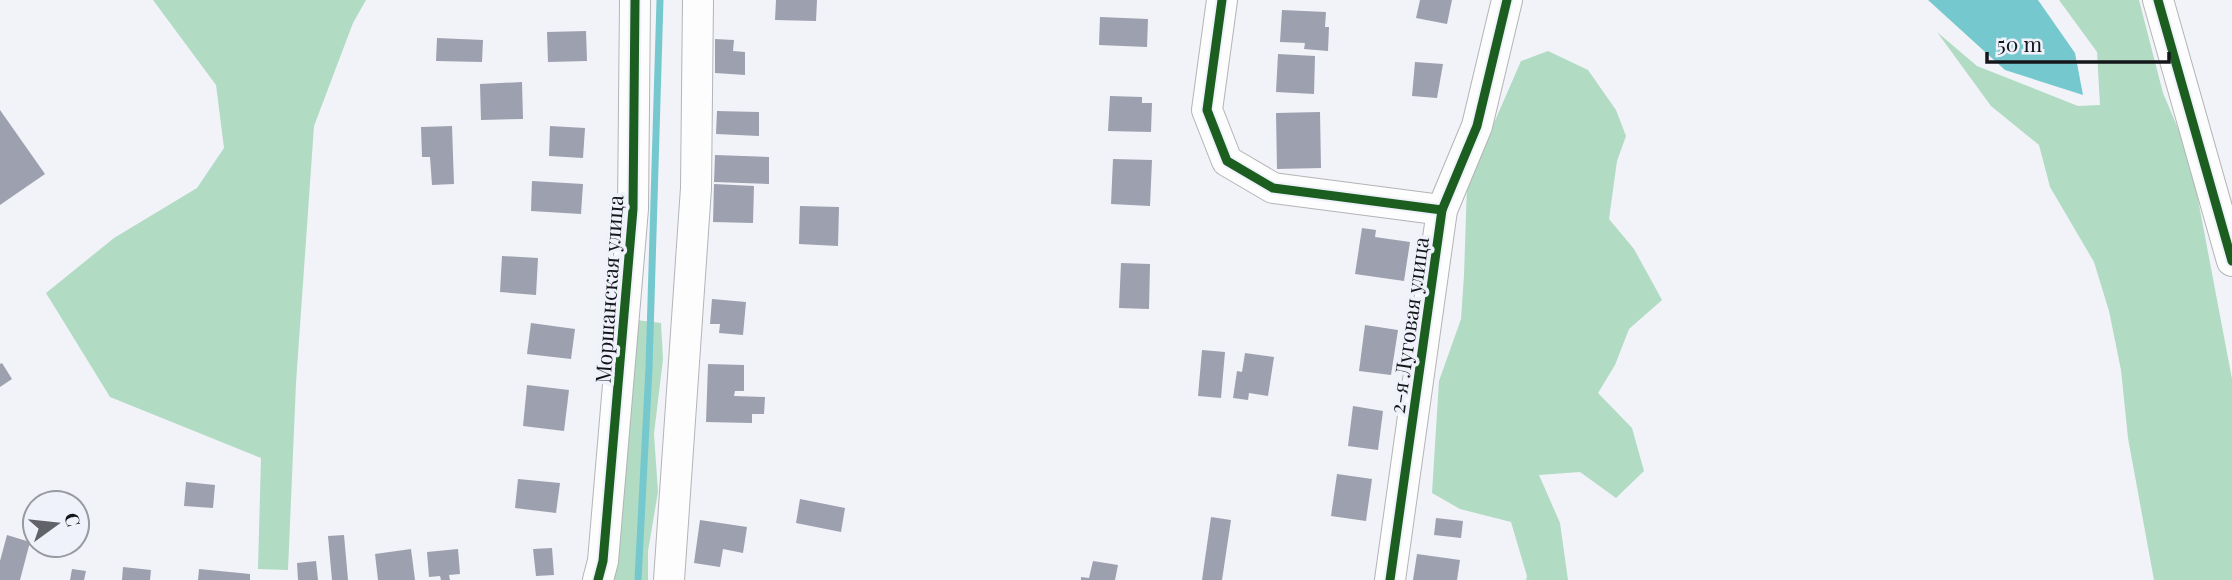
<svg xmlns="http://www.w3.org/2000/svg" width="2232" height="580" font-family="'Playfair Display',serif">
<style>
.forest{fill:#b1dbc3}
.water{fill:#75c8cd}
.lines{fill:none;stroke-linecap:round;stroke-linejoin:round}
.stream{stroke:#75c8cd;stroke-width:7}
.building{fill:#9da0af}
.street-casing{stroke:#b3b4b7;stroke-width:32}
.street{stroke:#fdfdfe;stroke-width:30}
.cycleway-casing{stroke:#eff2fb;stroke-width:13}
.cycleway{stroke:#1b5e20;stroke-width:9}
.labels{text-anchor:middle;dominant-baseline:central;stroke-width:7;stroke-linejoin:round;paint-order:stroke}
.street-label{font-size:21px;fill:#15161a;stroke:#eff2fb}
</style>
<rect width="100%" height="100%" fill="#f2f3f8"/>
<g class="forest">
<polygon points="153,0 366,0 353,23 314,126 296,383 288,570 258,569 261,458 110,397 46,293 114,238 197,188 224,148 216,85"/>
<polygon points="2059,0 2139,0 2163,93 2190,157 2232,379 2232,580 2154,580 2128,438 2121,370 2109,311 2094,262 2050,187 2039,145 1991,106 1937,32 1977,66 2078,106 2100,105 2097,52"/>
<polygon points="1548,51 1588,70 1616,110 1626,136 1617,161 1609,219 1634,249 1662,300 1629,329 1615,365 1598,393 1632,428 1644,471 1616,498 1580,472 1539,475 1560,523 1568,580 1526,580 1527,576 1511,522 1460,509 1432,493 1439,381 1461,319 1464,275 1467,185 1521,61"/>
<polygon points="636,320 661,323 663,359 654,434 658,492 648,551 648,580 603,580"/>
</g>
<polygon class="water" points="1928,0 2038,0 2075,53 2083,95 2005,70"/>
<g class="lines">
<polyline class="stream" points="638,580 649,368 660,0"/>
</g>
<g class="building">
<polygon points="776,0 817,0 816,21 775,20"/>
<polygon points="1420,0 1452,0 1447,24 1416,18"/>
<polygon points="1282,10 1326,12 1325,27 1329,27 1328,51 1304,49 1305,43 1280,42"/>
<polygon points="1100,17 1148,19 1147,47 1099,45"/>
<polygon points="586,31 587,61 548,62 547,32"/>
<polygon points="437,38 483,40 482,62 436,61"/>
<polygon points="715,39 734,40 733,51 745,52 745,75 715,73"/>
<polygon points="1278,54 1315,56 1314,94 1276,92"/>
<polygon points="1415,62 1443,64 1437,98 1412,96"/>
<polygon points="522,82 523,119 481,120 480,84"/>
<polygon points="1110,96 1142,97 1142,103 1152,103 1151,132 1108,131"/>
<polygon points="0,110 45,174 0,205"/>
<polygon points="717,111 759,112 759,136 716,134"/>
<polygon points="1320,112 1321,168 1277,169 1276,113"/>
<polygon points="452,126 454,184 432,185 430,157 422,157 421,127"/>
<polygon points="550,126 585,128 583,158 549,156"/>
<polygon points="715,155 769,157 769,184 714,182"/>
<polygon points="1113,159 1152,160 1150,206 1111,204"/>
<polygon points="532,181 583,184 581,214 531,211"/>
<polygon points="714,184 754,186 753,223 713,222"/>
<polygon points="800,206 839,207 838,246 799,244"/>
<polygon points="1362,228 1376,230 1375,237 1410,242 1404,281 1355,274"/>
<polygon points="502,256 538,258 536,295 500,292"/>
<polygon points="1121,263 1150,264 1149,309 1119,308"/>
<polygon points="712,299 746,302 743,335 719,333 720,324 710,324"/>
<polygon points="531,323 575,329 571,359 527,354"/>
<polygon points="1365,325 1398,330 1391,375 1359,371"/>
<polygon points="1202,350 1225,352 1221,398 1198,396"/>
<polygon points="1245,353 1274,357 1268,396 1249,393 1248,400 1233,398 1237,371 1242,372"/>
<polygon points="2,363 12,379 0,387 0,364"/>
<polygon points="708,364 744,365 744,391 735,391 734,396 765,397 764,414 752,414 752,423 706,422"/>
<polygon points="527,385 569,390 564,431 523,426"/>
<polygon points="1353,406 1383,411 1378,450 1348,446"/>
<polygon points="1337,474 1372,479 1366,521 1331,516"/>
<polygon points="518,479 560,483 556,513 515,508"/>
<polygon points="186,482 215,485 213,508 184,506"/>
<polygon points="800,499 845,508 841,532 796,523"/>
<polygon points="1211,517 1231,520 1222,580 1202,580"/>
<polygon points="1436,518 1463,521 1461,538 1434,535"/>
<polygon points="700,520 747,527 743,553 723,549 720,567 694,563"/>
<polygon points="7,535 30,542 20,580 0,580 0,561"/>
<polygon points="344,535 348,580 332,580 328,536"/>
<polygon points="552,548 554,575 536,576 533,549"/>
<polygon points="411,549 415,580 378,580 375,554"/>
<polygon points="458,549 460,574 449,575 450,580 441,580 440,576 429,577 427,552"/>
<polygon points="1417,554 1460,560 1457,580 1413,580"/>
<polygon points="316,561 318,580 298,580 297,563"/>
<polygon points="1093,561 1118,565 1115,580 1081,580 1081,577 1089,578"/>
<polygon points="123,567 151,570 150,580 122,580"/>
<polygon points="72,569 86,571 84,580 70,580"/>
<polygon points="199,569 250,574 250,580 198,580"/>
</g>
<g class="lines">
<defs>
<g id="street">
<polyline points="1222,0 1207,110 1227,161 1273,188 1442,210"/>
<polyline points="2158,0 2232,261"/>
<polyline points="598,580 603,561 633,209 635,0"/>
<polyline points="669,580 696,188 698,0"/>
<polyline points="1390,580 1442,210 1477,126 1507,0"/>
</g>
</defs>
<use href="#street" class="street-casing"/>
<use href="#street" class="street"/>
<defs>
<g id="cycleway">
<polyline points="1222,0 1207,110 1227,161 1273,188 1442,210"/>
<polyline points="2158,0 2232,261"/>
<polyline points="598,580 603,561 633,209 635,0"/>
<polyline points="1390,580 1442,210 1477,126 1507,0"/>
</g>
</defs>
<use href="#cycleway" class="cycleway-casing"/>
<use href="#cycleway" class="cycleway"/>
</g>
<g class="labels">
<g class="street-label">
<text transform="translate(608 289) rotate(-86)">Моршанская улица</text>
<text transform="translate(1408 325) rotate(-82)">2-я Луговая улица</text>
</g>
</g>
<g transform="translate(56 524) rotate(75)"><circle r="33" fill="#eff2fb" stroke="#989aa1" stroke-width="2"/>
<path d="M0-5L12 26L0 18L-12 26Z" fill="#626368"/>
<text y="-10" font-size="19" font-weight="bold" text-anchor="middle" fill="#15161a">С</text>
</g>
<path d="M1987 52v10h182v-10" fill="none" stroke="#15161a" stroke-width="3.5"/>
<text x="1997" y="52" font-size="21" fill="#15161a" stroke="#eff2fb" stroke-width="5" paint-order="stroke">50 m</text>
</svg>
